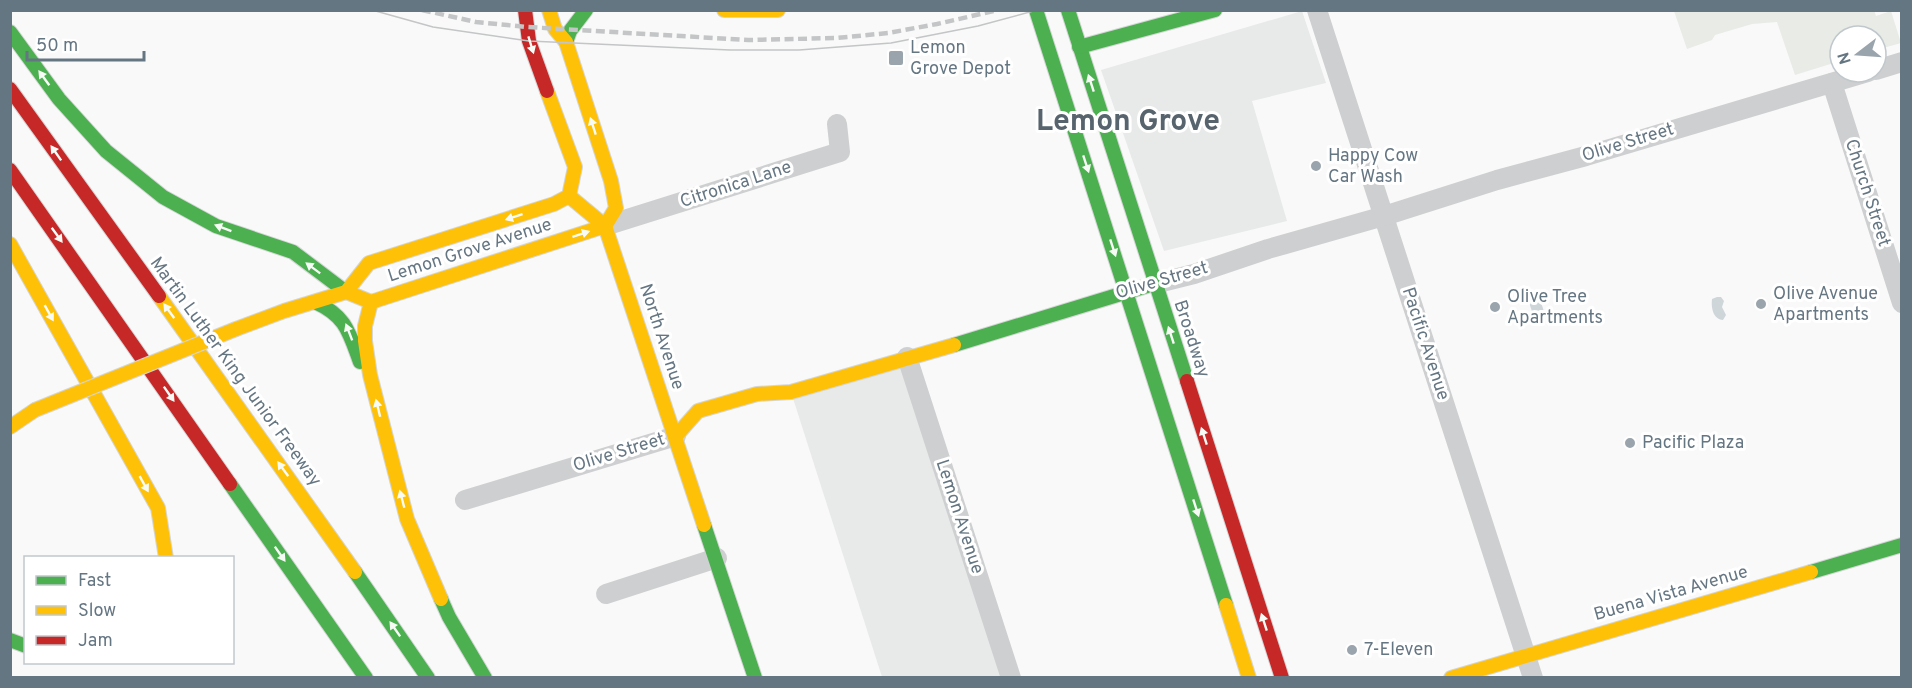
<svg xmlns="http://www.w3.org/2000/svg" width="1912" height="688" font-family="Overpass,sans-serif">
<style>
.built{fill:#e8e9e9}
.green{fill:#e8ebe6}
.water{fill:#ced6d9}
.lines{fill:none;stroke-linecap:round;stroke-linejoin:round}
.fast-casing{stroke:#d5d6d7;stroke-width:16}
.slow-casing{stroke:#d5d6d7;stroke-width:16}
.jam-casing{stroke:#d5d6d7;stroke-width:16}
.street{stroke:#cecfd0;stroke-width:20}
.fast{stroke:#4caf50;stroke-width:14}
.slow{stroke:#ffc107;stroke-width:14}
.jam{stroke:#c62828;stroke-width:14}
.tram{stroke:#c3c5c6;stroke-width:1.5}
.rail{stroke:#c3c5c6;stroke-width:4.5;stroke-dasharray:9 4.5;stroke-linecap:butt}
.slow-bridge-casing{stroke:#d5d6d7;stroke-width:16;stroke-linecap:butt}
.slow-bridge{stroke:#ffc107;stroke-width:14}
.oneway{fill:#f6fbf6}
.poi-dot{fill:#99a4ac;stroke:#fff;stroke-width:2}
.labels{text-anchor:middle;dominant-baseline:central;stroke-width:6;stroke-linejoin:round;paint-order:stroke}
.poi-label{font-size:18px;fill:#657683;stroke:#fff;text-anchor:start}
.street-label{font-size:18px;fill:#657683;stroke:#fff}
.town-label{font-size:30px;font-weight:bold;fill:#57646e;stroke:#fff}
</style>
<rect width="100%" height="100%" fill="#f9f9f9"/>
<g class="built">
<polygon points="1302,11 1326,83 1252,101 1287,221 1164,251 1101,70"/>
<polygon points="907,357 1008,677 882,677 791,392"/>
</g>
<polygon class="green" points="1874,10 1876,16 1891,11 1901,43 1876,50 1876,36 1840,36 1840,61 1795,75 1777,22 1752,24 1715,35 1712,40 1687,49 1674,11"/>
<g class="water">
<polygon points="1535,295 1539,296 1545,315 1542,318 1538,320 1534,318 1528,299"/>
<path d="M1717 297H1721L1724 301 1722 307 1726 315 1723 320C1713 319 1711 308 1712 299Z"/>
</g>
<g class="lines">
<defs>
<g id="fast">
<polyline points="1036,10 1226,605"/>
<polyline points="1068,10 1187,381"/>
<polyline points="10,32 59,99 106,151 163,197 216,226 293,252 346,292"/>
<polyline points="566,42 570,31 586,10"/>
<polyline points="1079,47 1215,10"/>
<path d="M315 302C346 316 349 332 360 362"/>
<polyline points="954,345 1147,286"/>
<polyline points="230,484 366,678"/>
<polyline points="704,525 755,678"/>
<polyline points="355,572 428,678"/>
<polyline points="1811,572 1902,545"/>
<polyline points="441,599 449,617 485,678"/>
<polyline points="10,640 26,646"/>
</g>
<g id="slow">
<polyline points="724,10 778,10"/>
<polyline points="569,196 605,226 704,525"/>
<polyline points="10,244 158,508 166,558"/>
<polyline points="349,293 371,302 605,226 616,208 611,181 566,42 555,29 549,10"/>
<polyline points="159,296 355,572"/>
<polyline points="371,302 365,326 365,341 370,375 407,519 441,599"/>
<polyline points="236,329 284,311 346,292 369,263 554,204 569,196 575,167 547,91"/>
<polyline points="10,427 35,410"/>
<polyline points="676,436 698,411 757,394 791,392 954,345"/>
<polyline points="1226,605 1249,678"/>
<polyline points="1451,678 1811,572"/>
</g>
<g id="jam">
<polyline points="525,10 529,41 547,91"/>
<polyline points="10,89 159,296"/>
<polyline points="10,170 230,484"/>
<polyline points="1187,381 1282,678"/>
</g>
</defs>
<use href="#fast" class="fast-casing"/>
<use href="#slow" class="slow-casing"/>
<use href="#jam" class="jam-casing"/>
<g class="street">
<polyline points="1317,10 1533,678"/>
<polyline points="1876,70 1902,62"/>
<polyline points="1832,83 1902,303"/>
<polyline points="605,226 840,152 837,124"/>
<polyline points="1154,284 1194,274 1268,249 1384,216 1497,180 1586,156 1868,72"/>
<polyline points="907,357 1011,678"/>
<polyline points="465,500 676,436"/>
<polyline points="606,594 717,558"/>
</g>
<use href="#fast" class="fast"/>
<use href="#slow" class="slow"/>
<use href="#jam" class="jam"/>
<polyline class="tram" points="372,10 433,27 529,41 730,50 799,50 891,43 978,26 1037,10"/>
<polyline class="rail" points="422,10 476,22 527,27 748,40 837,38 888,33 937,24 998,10"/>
<defs>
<polyline id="slow-bridge" points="35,410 236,329"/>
</defs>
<use href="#slow-bridge" class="slow-bridge-casing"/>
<use href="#slow-bridge" class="slow-bridge"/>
</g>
<defs><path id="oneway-solid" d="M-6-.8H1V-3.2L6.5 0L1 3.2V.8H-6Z" transform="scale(1.5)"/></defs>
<g class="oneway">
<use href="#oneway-solid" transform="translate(531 45) rotate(73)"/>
<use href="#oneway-solid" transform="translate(44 78) rotate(-126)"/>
<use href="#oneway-solid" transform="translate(1091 83) rotate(-108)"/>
<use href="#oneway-solid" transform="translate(593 126) rotate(-108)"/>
<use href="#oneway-solid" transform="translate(56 153) rotate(-125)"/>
<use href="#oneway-solid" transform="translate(1086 164) rotate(72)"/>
<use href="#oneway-solid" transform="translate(514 217) rotate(162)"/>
<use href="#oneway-solid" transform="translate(223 228) rotate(-159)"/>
<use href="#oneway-solid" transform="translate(581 234) rotate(-18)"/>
<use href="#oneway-solid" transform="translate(57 235) rotate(54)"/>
<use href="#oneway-solid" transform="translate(1113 248) rotate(72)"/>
<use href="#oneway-solid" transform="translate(313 268) rotate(-143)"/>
<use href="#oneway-solid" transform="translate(169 311) rotate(-126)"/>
<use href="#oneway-solid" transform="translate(49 313) rotate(61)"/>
<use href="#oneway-solid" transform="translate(349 332) rotate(-111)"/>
<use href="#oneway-solid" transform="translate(1171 335) rotate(-108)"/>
<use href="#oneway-solid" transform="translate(169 394) rotate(55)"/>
<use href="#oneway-solid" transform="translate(378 408) rotate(-104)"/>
<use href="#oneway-solid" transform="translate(1204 436) rotate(-108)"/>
<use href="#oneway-solid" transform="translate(283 469) rotate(-126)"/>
<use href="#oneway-solid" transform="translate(144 484) rotate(61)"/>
<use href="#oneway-solid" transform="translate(402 499) rotate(-105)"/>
<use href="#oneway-solid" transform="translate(1196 508) rotate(72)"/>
<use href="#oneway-solid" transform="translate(280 554) rotate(55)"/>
<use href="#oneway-solid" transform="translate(1264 622) rotate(-108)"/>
<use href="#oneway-solid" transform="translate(395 629) rotate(-125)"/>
</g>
<g class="poi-dot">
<rect x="888" y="50" width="16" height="16" rx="3"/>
<circle cx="1316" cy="166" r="6"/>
<circle cx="1761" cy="304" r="6"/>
<circle cx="1495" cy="307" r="6"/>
<circle cx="1630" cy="443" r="6"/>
<circle cx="1352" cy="650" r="6"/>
</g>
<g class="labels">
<g class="poi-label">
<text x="910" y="48">Lemon<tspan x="910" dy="21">Grove Depot</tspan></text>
<text x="1328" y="156">Happy Cow<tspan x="1328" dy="21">Car Wash</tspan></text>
<text x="1773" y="294">Olive Avenue<tspan x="1773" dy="21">Apartments</tspan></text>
<text x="1507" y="297">Olive Tree<tspan x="1507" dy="21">Apartments</tspan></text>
<text x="1642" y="443">Pacific Plaza</text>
<text x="1364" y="650">7-Eleven</text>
</g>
<g class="street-label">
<text transform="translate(1628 143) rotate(-17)">Olive Street</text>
<text transform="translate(736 185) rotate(-18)">Citronica Lane</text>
<text transform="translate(1867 193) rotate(72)">Church Street</text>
<text transform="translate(470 251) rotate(-18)">Lemon Grove Avenue</text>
<text transform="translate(1162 281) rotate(-16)">Olive Street</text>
<text transform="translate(661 337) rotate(72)">North Avenue</text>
<text transform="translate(1191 339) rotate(72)">Broadway</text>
<text transform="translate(1425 344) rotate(72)">Pacific Avenue</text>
<text transform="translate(235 372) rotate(54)">Martin Luther King Junior Freeway</text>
<text transform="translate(619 453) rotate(-17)">Olive Street</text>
<text transform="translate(959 517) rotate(72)">Lemon Avenue</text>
<text transform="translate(1671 594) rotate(-16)">Buena Vista Avenue</text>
</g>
<g class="town-label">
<text x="1128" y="122">Lemon Grove</text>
</g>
</g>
<rect width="1912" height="688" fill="none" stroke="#657683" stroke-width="24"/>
<rect x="24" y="556" width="210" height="108" fill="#ffffff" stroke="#c1c8cd" stroke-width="1.5"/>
<rect x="36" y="576" width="30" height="9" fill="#4caf50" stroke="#c1c8cd" stroke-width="1.5"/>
<text x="78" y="586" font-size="18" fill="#657683">Fast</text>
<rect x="36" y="606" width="30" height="9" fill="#ffc107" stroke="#c1c8cd" stroke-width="1.5"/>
<text x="78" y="616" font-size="18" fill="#657683">Slow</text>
<rect x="36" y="636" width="30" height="9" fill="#c62828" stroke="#c1c8cd" stroke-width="1.5"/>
<text x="78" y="646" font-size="18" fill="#657683">Jam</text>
<g transform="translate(1858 54) rotate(253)"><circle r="28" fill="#ffffff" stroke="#c1c8cd" stroke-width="1.5"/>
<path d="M0-4.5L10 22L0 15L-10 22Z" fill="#99a4ac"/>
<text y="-9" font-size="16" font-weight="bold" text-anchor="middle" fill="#657683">N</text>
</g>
<path d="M27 51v9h117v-9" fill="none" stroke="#657683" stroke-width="3"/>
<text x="36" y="51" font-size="18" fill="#657683" stroke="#ffffff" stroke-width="4.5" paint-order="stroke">50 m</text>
</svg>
